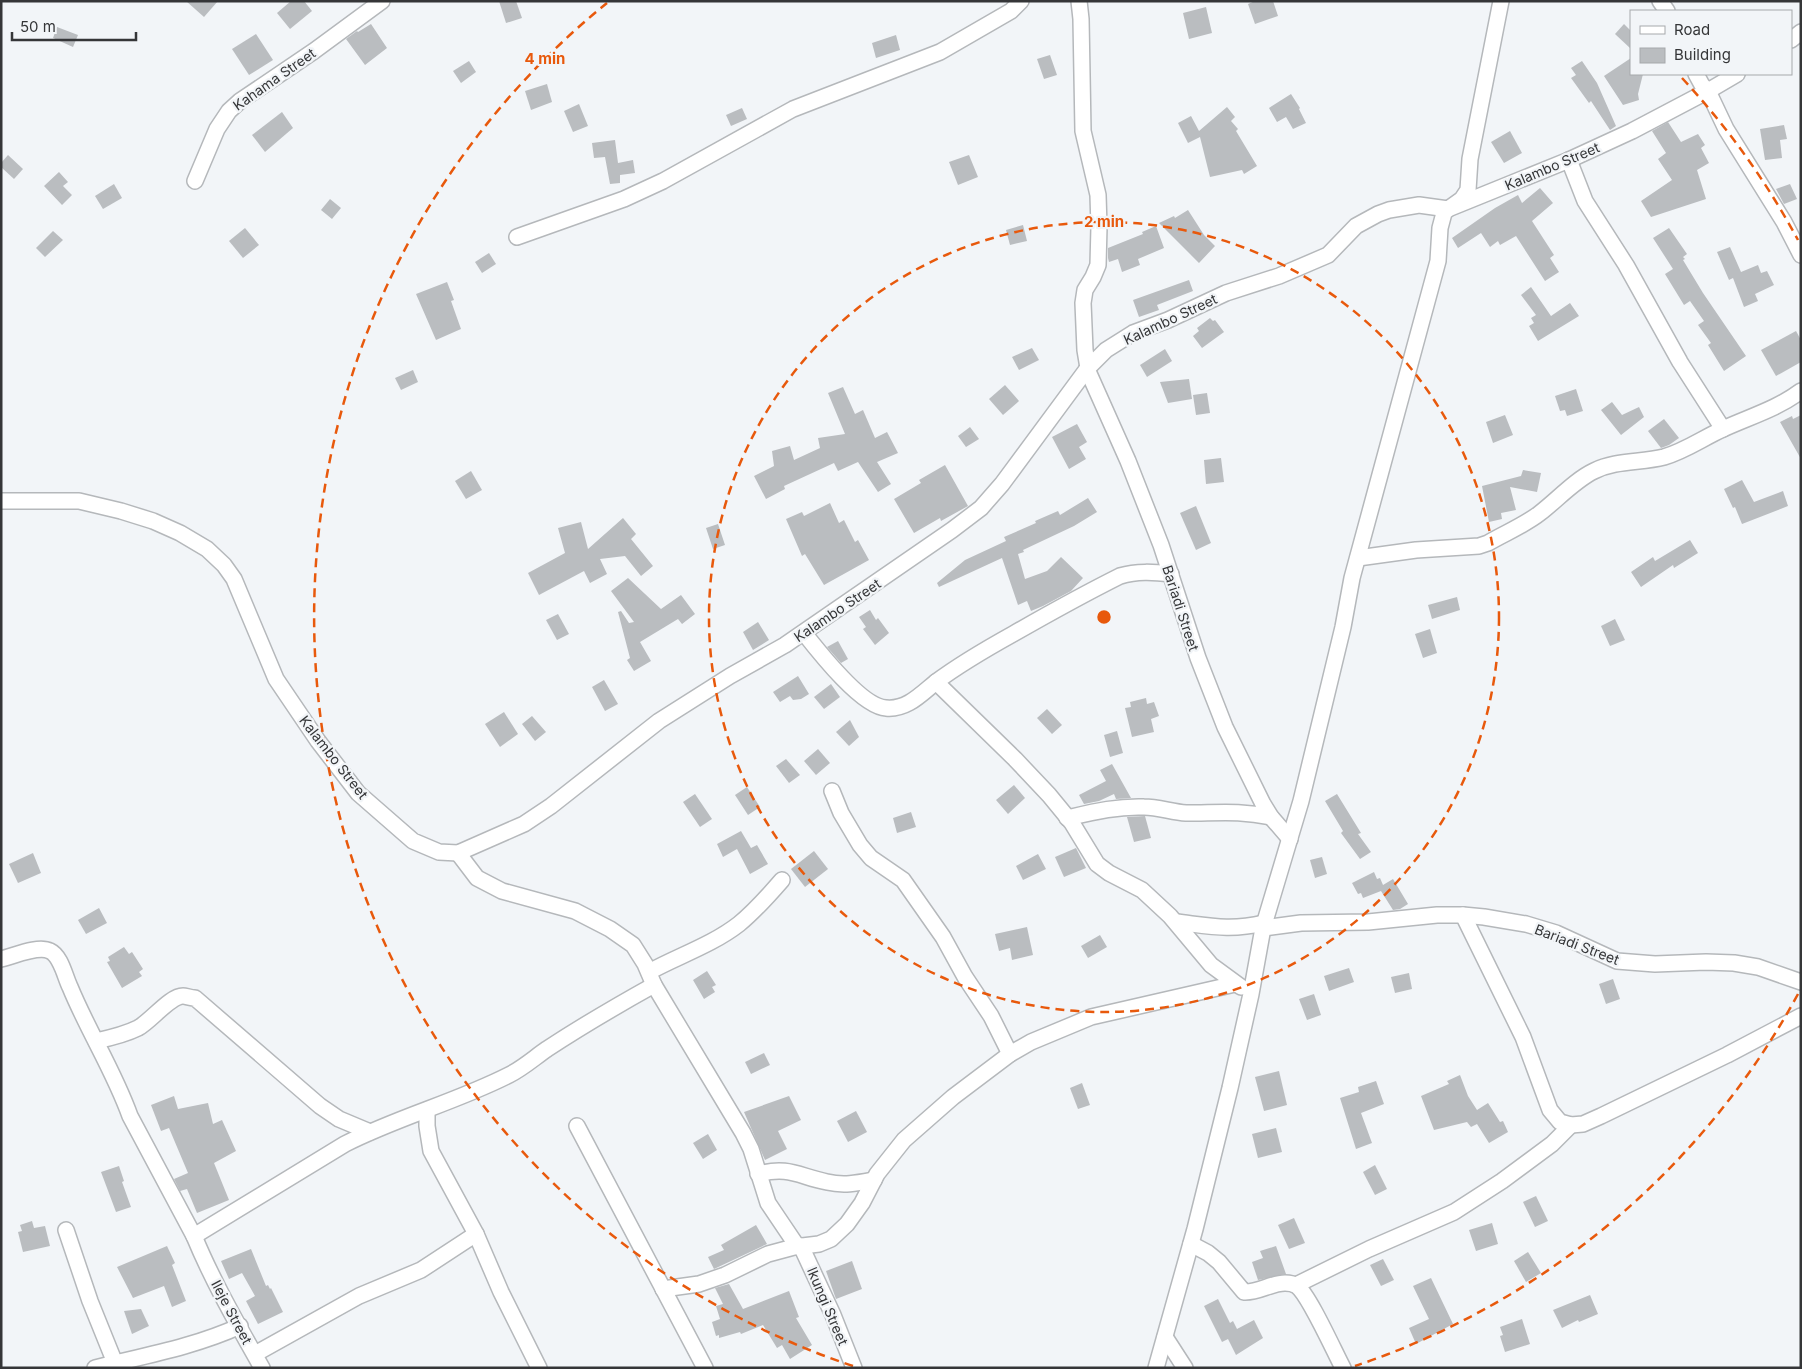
<svg xmlns="http://www.w3.org/2000/svg" width="1802" height="1369" font-family="Inter,sans-serif">
<style>
.building{fill:#babdc0}
.lines{fill:none;stroke-linecap:round;stroke-linejoin:round}
.minor-casing{stroke:#b5b8bb;stroke-width:18}
.minor{stroke:#fff;stroke-width:15}
.ring{fill:none;stroke:#e8590c;stroke-width:2.5;stroke-dasharray:9 6}
.labels{text-anchor:middle;dominant-baseline:central;stroke-width:4.5;stroke-linejoin:round;paint-order:stroke}
.street-label{font-size:14px;fill:#353638;stroke:#f2f5f8}
.centre{fill:#e8590c;stroke:#f2f5f8;stroke-width:2.5}
.ring-label{font-size:15px;text-anchor:middle;font-weight:bold;fill:#e8590c;stroke:#f2f5f8;stroke-width:4.5;stroke-linejoin:round;paint-order:stroke}
</style>
<rect width="100%" height="100%" fill="#f2f5f8"/>
<g class="building">
<polygon points="186,1 218,1 204,17"/>
<polygon points="291,1 304,1 312,11 290,29 277,13"/>
<polygon points="499,1 516,1 522,18 506,23"/>
<polygon points="1255,1 1273,1 1278,16 1255,24 1248,4"/>
<polygon points="1206,7 1212,33 1189,39 1183,13"/>
<polygon points="371,24 387,48 365,65 346,39 357,31 358,32"/>
<polygon points="1624,24 1631,31 1631,49 1615,34"/>
<polygon points="57,27 78,35 73,47 53,38"/>
<polygon points="256,34 273,60 249,75 232,49"/>
<polygon points="896,35 900,50 876,58 872,43"/>
<polygon points="1050,55 1057,75 1044,79 1037,59"/>
<polygon points="1631,58 1631,74 1643,74 1638,94 1639,100 1623,105 1604,76"/>
<polygon points="469,61 476,72 461,83 453,71"/>
<polygon points="1582,61 1597,83 1616,126 1610,130 1591,101 1589,103 1571,78 1576,75 1571,68"/>
<polygon points="547,84 552,102 531,110 525,91"/>
<polygon points="1291,94 1300,108 1299,109 1306,123 1293,129 1286,117 1277,122 1269,108"/>
<polygon points="579,104 588,126 573,132 564,111"/>
<polygon points="1227,107 1235,117 1231,121 1238,129 1236,131 1257,166 1244,174 1242,170 1210,177 1200,137 1188,143 1178,123 1191,116 1199,131"/>
<polygon points="742,108 747,119 731,126 726,115"/>
<polygon points="282,112 293,128 265,152 252,135"/>
<polygon points="1668,122 1681,142 1698,134 1705,145 1701,148 1709,163 1697,170 1706,199 1651,217 1641,201 1672,180 1658,159 1666,153 1652,131"/>
<polygon points="1784,125 1787,139 1780,140 1782,158 1765,160 1760,129"/>
<polygon points="1510,131 1522,153 1504,163 1491,142"/>
<polygon points="615,140 618,163 633,160 635,173 620,175 620,183 610,184 605,157 594,158 592,143"/>
<polygon points="8,155 23,169 14,179 1,167 1,163"/>
<polygon points="969,155 978,177 958,185 949,162"/>
<polygon points="59,172 68,182 63,186 72,195 62,205 44,186"/>
<polygon points="114,184 122,198 103,209 95,196"/>
<polygon points="1790,184 1797,199 1784,204 1776,189"/>
<polygon points="1540,188 1553,203 1532,221 1554,255 1550,258 1559,272 1545,281 1516,236 1500,245 1498,241 1490,247 1481,233 1458,248 1452,238 1495,208 1518,195 1522,203"/>
<polygon points="330,199 341,208 332,219 321,210"/>
<polygon points="1188,210 1204,235 1215,246 1199,263 1159,223 1174,216 1175,218"/>
<polygon points="1023,225 1027,241 1010,245 1006,230"/>
<polygon points="1156,226 1164,248 1138,259 1140,265 1122,272 1118,259 1109,262 1108,258 1108,248 1143,234 1142,232"/>
<polygon points="245,228 259,245 243,258 229,241"/>
<polygon points="1669,228 1687,254 1683,257 1685,259 1683,260 1703,293 1746,356 1724,371 1708,345 1711,343 1698,325 1704,321 1690,301 1684,305 1665,274 1673,269 1653,238"/>
<polygon points="53,231 63,240 45,257 36,248"/>
<polygon points="1730,247 1741,272 1758,265 1761,273 1767,271 1774,285 1755,294 1758,301 1744,307 1733,278 1729,280 1717,252"/>
<polygon points="489,253 496,264 482,273 475,262"/>
<polygon points="1189,280 1193,291 1157,305 1159,310 1139,317 1133,300"/>
<polygon points="447,282 454,300 451,301 461,329 436,340 416,294"/>
<polygon points="1531,287 1551,316 1570,303 1579,316 1538,341 1529,326 1534,323 1531,318 1536,315 1521,295"/>
<polygon points="1210,318 1213,321 1215,320 1224,332 1202,348 1193,336 1199,331 1197,328"/>
<polygon points="1796,331 1801,340 1801,362 1776,376 1761,350"/>
<polygon points="1032,348 1039,360 1019,370 1012,357"/>
<polygon points="1165,349 1172,361 1147,377 1140,365"/>
<polygon points="413,370 418,382 401,390 395,378"/>
<polygon points="1189,379 1192,399 1168,403 1160,382"/>
<polygon points="1005,385 1019,401 1003,415 989,399"/>
<polygon points="843,387 855,414 863,410 875,438 887,432 898,453 877,462 891,484 878,492 858,462 838,471 834,463 784,486 785,489 766,499 754,476 774,466 772,451 790,446 794,460 820,448 818,438 845,434 828,393"/>
<polygon points="1576,389 1583,411 1567,416 1565,410 1560,411 1555,396"/>
<polygon points="1207,393 1210,413 1196,415 1193,395"/>
<polygon points="1612,402 1622,415 1639,407 1644,417 1621,435 1601,410"/>
<polygon points="1505,415 1513,435 1493,443 1486,422"/>
<polygon points="1801,415 1801,459 1780,422 1792,416 1793,419"/>
<polygon points="1664,419 1679,438 1669,445 1661,448 1648,431"/>
<polygon points="1077,424 1087,442 1079,447 1086,459 1069,469 1052,437"/>
<polygon points="970,427 979,439 966,447 958,436"/>
<polygon points="1221,458 1224,482 1206,484 1204,460"/>
<polygon points="945,465 968,506 941,521 940,518 914,533 894,499 921,483 919,480"/>
<polygon points="1523,470 1541,473 1537,492 1510,487 1516,510 1501,513 1502,519 1489,522 1482,486 1521,476"/>
<polygon points="471,471 482,490 466,499 455,481"/>
<polygon points="1742,480 1754,502 1783,491 1788,506 1742,524 1735,507 1733,508 1724,489"/>
<polygon points="1088,498 1097,512 1074,526 1023,550 1024,552 1018,554 1025,579 1047,571 1061,557 1083,578 1071,591 1043,606 1031,611 1027,601 1018,605 1002,558 939,587 937,583 965,560 1006,541 1004,537 1036,523 1035,521 1058,511 1060,515"/>
<polygon points="830,503 839,523 844,520 855,542 858,540 869,560 824,585 805,554 802,556 786,519 802,512 804,516"/>
<polygon points="1196,506 1211,543 1196,550 1180,513"/>
<polygon points="623,518 636,534 631,539 653,566 641,576 625,556 600,559 607,574 590,583 584,571 539,595 528,573 565,553 558,528 581,522 588,549"/>
<polygon points="718,524 725,545 713,549 706,528"/>
<polygon points="1690,540 1698,553 1674,568 1673,565 1641,587 1631,572 1653,557 1655,561"/>
<polygon points="628,578 661,609 681,595 695,614 682,624 678,619 640,642 651,661 634,671 627,660 630,658 618,612 621,611 629,623 634,622 611,591"/>
<polygon points="1457,597 1460,610 1432,619 1428,605"/>
<polygon points="870,610 876,620 878,618 889,633 875,645 863,629 866,627 859,617"/>
<polygon points="558,614 569,634 557,640 546,620"/>
<polygon points="1615,619 1625,640 1610,646 1601,626"/>
<polygon points="758,622 769,640 753,650 743,632"/>
<polygon points="1430,629 1437,653 1423,658 1415,634"/>
<polygon points="838,641 848,659 841,663 827,647"/>
<polygon points="798,676 809,694 801,699 793,700 790,696 780,702 773,692"/>
<polygon points="604,680 618,704 605,711 592,687"/>
<polygon points="831,684 840,697 824,709 814,697"/>
<polygon points="1146,698 1147,704 1154,702 1159,716 1151,719 1154,732 1132,737 1125,708 1131,707 1130,702"/>
<polygon points="1047,709 1062,725 1052,734 1037,718"/>
<polygon points="504,712 518,734 500,747 485,724"/>
<polygon points="532,716 546,732 535,741 522,724"/>
<polygon points="850,720 859,737 849,746 836,732"/>
<polygon points="1117,731 1123,753 1110,757 1104,735"/>
<polygon points="818,749 830,763 816,775 804,761"/>
<polygon points="786,759 800,775 789,783 776,766"/>
<polygon points="1112,764 1131,798 1116,799 1114,794 1099,801 1084,804 1079,795 1106,781 1100,770"/>
<polygon points="1014,785 1025,798 1008,814 996,800"/>
<polygon points="747,787 760,807 748,815 735,795"/>
<polygon points="695,794 712,819 700,827 683,802"/>
<polygon points="1337,794 1361,833 1358,834 1371,852 1360,859 1341,833 1343,831 1325,801"/>
<polygon points="911,812 916,827 897,833 893,818"/>
<polygon points="1145,816 1151,838 1134,842 1127,817"/>
<polygon points="741,831 751,848 757,845 768,864 750,874 737,849 723,857 717,844"/>
<polygon points="1076,848 1086,868 1064,877 1055,857"/>
<polygon points="814,851 828,869 805,887 791,869"/>
<polygon points="33,853 41,873 18,883 9,864"/>
<polygon points="1038,854 1046,869 1023,880 1016,866"/>
<polygon points="1322,857 1327,874 1315,878 1310,860"/>
<polygon points="1374,872 1377,879 1380,878 1383,885 1393,879 1408,904 1400,909 1393,910 1381,891 1363,898 1361,893 1358,894 1352,883"/>
<polygon points="99,908 107,923 86,934 78,920"/>
<polygon points="1027,927 1033,955 1012,960 1010,948 999,951 995,934"/>
<polygon points="1100,935 1107,947 1088,958 1081,946"/>
<polygon points="124,947 129,954 132,952 143,969 139,972 142,976 122,988 107,962 110,961 108,957"/>
<polygon points="1349,968 1354,982 1329,991 1324,976"/>
<polygon points="707,971 716,985 712,987 715,992 704,999 693,980"/>
<polygon points="1409,973 1412,989 1395,993 1391,977"/>
<polygon points="1613,979 1620,999 1606,1004 1599,984"/>
<polygon points="1314,994 1321,1015 1307,1020 1299,999"/>
<polygon points="764,1053 770,1065 751,1074 745,1062"/>
<polygon points="1279,1071 1287,1105 1264,1111 1255,1077"/>
<polygon points="1460,1075 1468,1096 1477,1110 1488,1103 1500,1122 1503,1121 1508,1132 1489,1143 1477,1124 1471,1127 1467,1122 1434,1130 1421,1096 1449,1084 1447,1081"/>
<polygon points="1376,1081 1384,1104 1361,1113 1372,1143 1356,1149 1340,1098 1359,1092 1358,1087"/>
<polygon points="1082,1083 1090,1105 1078,1109 1070,1088"/>
<polygon points="174,1096 178,1109 208,1103 213,1124 222,1120 236,1151 214,1163 229,1200 197,1213 187,1189 180,1191 174,1179 188,1173 169,1128 161,1131 151,1105"/>
<polygon points="789,1096 801,1120 778,1131 787,1149 765,1160 744,1112"/>
<polygon points="856,1111 867,1132 848,1142 837,1121"/>
<polygon points="1276,1128 1282,1152 1258,1158 1252,1134"/>
<polygon points="708,1134 717,1150 703,1159 693,1143"/>
<polygon points="1375,1165 1387,1189 1375,1195 1363,1172"/>
<polygon points="119,1166 124,1181 122,1182 131,1207 116,1212 101,1172"/>
<polygon points="1536,1196 1548,1221 1535,1227 1523,1202"/>
<polygon points="1294,1218 1305,1243 1289,1249 1278,1225"/>
<polygon points="32,1221 34,1228 45,1226 50,1246 23,1252 18,1232 22,1231 20,1225"/>
<polygon points="1492,1223 1498,1244 1476,1251 1469,1230"/>
<polygon points="756,1225 767,1244 714,1269 708,1257 724,1250 721,1245"/>
<polygon points="167,1246 175,1263 172,1265 186,1301 172,1307 164,1286 133,1298 117,1267"/>
<polygon points="1276,1246 1286,1274 1258,1280 1252,1262 1263,1258 1260,1251"/>
<polygon points="251,1249 266,1286 268,1285 270,1289 271,1288 283,1312 258,1324 246,1301 255,1296 242,1273 229,1279 221,1261"/>
<polygon points="1528,1252 1541,1273 1526,1282 1514,1261"/>
<polygon points="1383,1259 1394,1280 1381,1286 1370,1265"/>
<polygon points="852,1261 862,1289 836,1299 826,1271"/>
<polygon points="1431,1278 1453,1324 1416,1344 1409,1328 1429,1319 1413,1286"/>
<polygon points="729,1284 743,1309 789,1291 799,1317 796,1318 812,1345 790,1359 782,1345 777,1348 763,1325 741,1334 740,1332 719,1338 719,1335 716,1336 712,1322 720,1319 716,1306 723,1304 715,1288"/>
<polygon points="1590,1295 1598,1314 1579,1322 1578,1320 1562,1328 1553,1310"/>
<polygon points="1218,1299 1230,1323 1233,1321 1237,1329 1254,1320 1263,1338 1236,1355 1228,1339 1222,1342 1204,1306"/>
<polygon points="141,1309 149,1326 132,1334 124,1311"/>
<polygon points="1522,1319 1530,1344 1505,1352 1500,1336 1503,1335 1500,1327"/>
</g>
<g class="lines">
<defs>
<g id="minor">
<polyline points="1079,1 1081,19 1083,131 1098,195 1099,227 1098,265 1093,277 1085,290 1083,303 1085,350 1088,368"/>
<polyline points="1660,1 1667,11"/>
<polyline points="1791,40 1801,32"/>
<polyline points="1696,74 1702,85 1708,91 1726,129 1784,222 1801,255"/>
<polyline points="1569,160 1585,201 1626,265 1680,362 1723,429"/>
<polyline points="195,181 217,129 229,111 240,101 314,51 382,1"/>
<polyline points="517,237 624,199 663,181 793,109 940,52 1011,11 1021,1"/>
<polyline points="1087,369 1128,461 1161,545 1198,658 1225,727 1263,804 1271,817 1290,839"/>
<polyline points="1,501 79,501 121,511 153,521 180,533 207,549 224,565 234,579 276,679 318,741 358,793 413,841 439,852 458,853 524,824 551,806 659,721 730,676 785,645 952,530 981,508 1002,484 1087,369 1106,350 1133,333 1168,320 1226,293 1279,276 1328,255 1356,226 1378,214 1389,210 1419,205 1448,209 1569,160 1632,131 1708,91 1737,74"/>
<path d="M1358 558 1416 550 1479 546 1488 543C1505 533 1525 525 1540 513 1557 500 1575 480 1594 471 1616 460 1641 463 1664 457 1685 451 1703 438 1723 429 1749 417 1777 409 1801 391"/>
<path d="M804 633C819 652 862 707 886 708 907 710 921 694 936 682 960 664 986 649 1013 634 1048 614 1084 594 1120 576 1137 571 1153 572 1171 574"/>
<polyline points="936,682 1015,759 1049,795 1072,823 1097,864 1109,873 1142,890 1170,916 1211,965 1241,987"/>
<polyline points="832,791 841,813 860,845 871,858 903,880 943,937 965,977 991,1016 1010,1054"/>
<path d="M1067 818C1093 812 1117 806 1144 807 1158 807 1172 812 1186 813 1218 813 1239 810 1271 817"/>
<polyline points="458,853 477,878 502,891 575,911 610,929 633,945 645,964 654,985 743,1133 751,1149 768,1203 797,1246"/>
<polyline points="1463,915 1523,1037 1550,1110 1560,1122 1571,1125 1583,1124 1601,1116 1727,1055 1801,1016"/>
<path d="M1176 922C1210 926 1230 931 1264 923"/>
<polyline points="1263,928 1301,923 1368,922 1437,915 1463,915 1484,917 1526,924 1556,933 1617,961 1655,964 1706,962 1734,963 1758,967 1801,982"/>
<path d="M1 959C14 956 38 945 50 951 61 956 65 977 70 987 88 1031 114 1071 130 1116L194 1236C213 1282 238 1325 262 1368"/>
<path d="M649 972C678 956 712 945 739 924 755 911 769 895 782 880"/>
<path d="M96 1041C110 1038 124 1035 138 1028 151 1021 170 996 183 996 186 996 191 998 195 998L320 1106 339 1119 370 1132"/>
<polyline points="427,1110 427,1126 431,1151 476,1234 501,1292 539,1368"/>
<polyline points="577,1126 705,1368"/>
<path d="M758 1174C789 1166 798 1176 827 1182 844 1186 858 1183 874 1180"/>
<polyline points="66,1230 90,1301 115,1363"/>
<path d="M194 1236 345 1144C398 1117 456 1102 509 1075 523 1068 534 1058 547 1049 582 1026 618 1005 654 985"/>
<path d="M1191 1244 1208 1253 1219 1262 1244 1292C1258 1293 1271 1283 1285 1283 1289 1283 1294 1284 1297 1286 1309 1295 1334 1351 1343 1368"/>
<polyline points="801,1246 833,1315 854,1368"/>
<polyline points="1296,1285 1369,1249 1454,1212 1502,1181 1552,1144 1571,1125"/>
<polyline points="663,1289 699,1284 725,1275 768,1254 794,1247 819,1244 831,1239 847,1224 862,1203 877,1174 904,1140 953,1097 1010,1054 1031,1042 1091,1017 1235,984"/>
<polyline points="1165,1337 1185,1368"/>
<polyline points="255,1354 359,1296 421,1270 476,1234"/>
<path d="M95 1368C143 1356 194 1347 240 1326"/>
<polyline points="1156,1368 1195,1229 1230,1088 1251,994 1263,928 1301,801 1343,627 1352,578 1438,261 1440,228 1444,213 1448,209 1462,199 1468,190 1470,159 1501,1"/>
</g>
</defs>
<use href="#minor" class="minor-casing"/>
<use href="#minor" class="minor"/>
</g>
<g class="ring">
<circle cx="1104" cy="617" r="395"/>
<path d="M1798 994A790 790 0 0 1 1355 1366M853 1366A790 790 0 0 1 607 3M1682 78A790 790 0 0 1 1798 240"/>
</g>
<g class="labels">
<g class="street-label">
<text transform="translate(274 79) rotate(-35)">Kahama Street</text>
<text transform="translate(1552 166) rotate(-23)">Kalambo Street</text>
<text transform="translate(1170 319) rotate(-25)">Kalambo Street</text>
<text transform="translate(1181 608) rotate(72)">Bariadi Street</text>
<text transform="translate(837 610) rotate(-34)">Kalambo Street</text>
<text transform="translate(334 757) rotate(52)">Kalambo Street</text>
<text transform="translate(1577 944) rotate(21)">Bariadi Street</text>
<text transform="translate(828 1306) rotate(67)">Ikungi Street</text>
<text transform="translate(232 1312) rotate(62)">Ileje Street</text>
</g>
</g>
<circle cx="1104" cy="617" r="8" class="centre"/>
<g class="ring-label">
<text x="545" y="64">4 min</text>
<text x="1104" y="227">2 min</text>
</g>
<rect width="1802" height="1369" fill="none" stroke="#353638" stroke-width="5"/>
<rect x="1630" y="10" width="162" height="65" fill="#f2f5f8" stroke="#a6a9ab"/>
<rect x="1640" y="26" width="25" height="8" fill="#ffffff" stroke="#a6a9ab"/>
<text x="1674" y="35" font-size="15" fill="#353638">Road</text>
<rect x="1640" y="48" width="25" height="15" fill="#babdc0" stroke="#a6a9ab"/>
<text x="1674" y="60" font-size="15" fill="#353638">Building</text>
<path d="M12 32v8h124v-8" fill="none" stroke="#353638" stroke-width="2.5"/>
<text x="20" y="32" font-size="15" fill="#353638" stroke="#f2f5f8" stroke-width="4" paint-order="stroke">50 m</text>
</svg>
